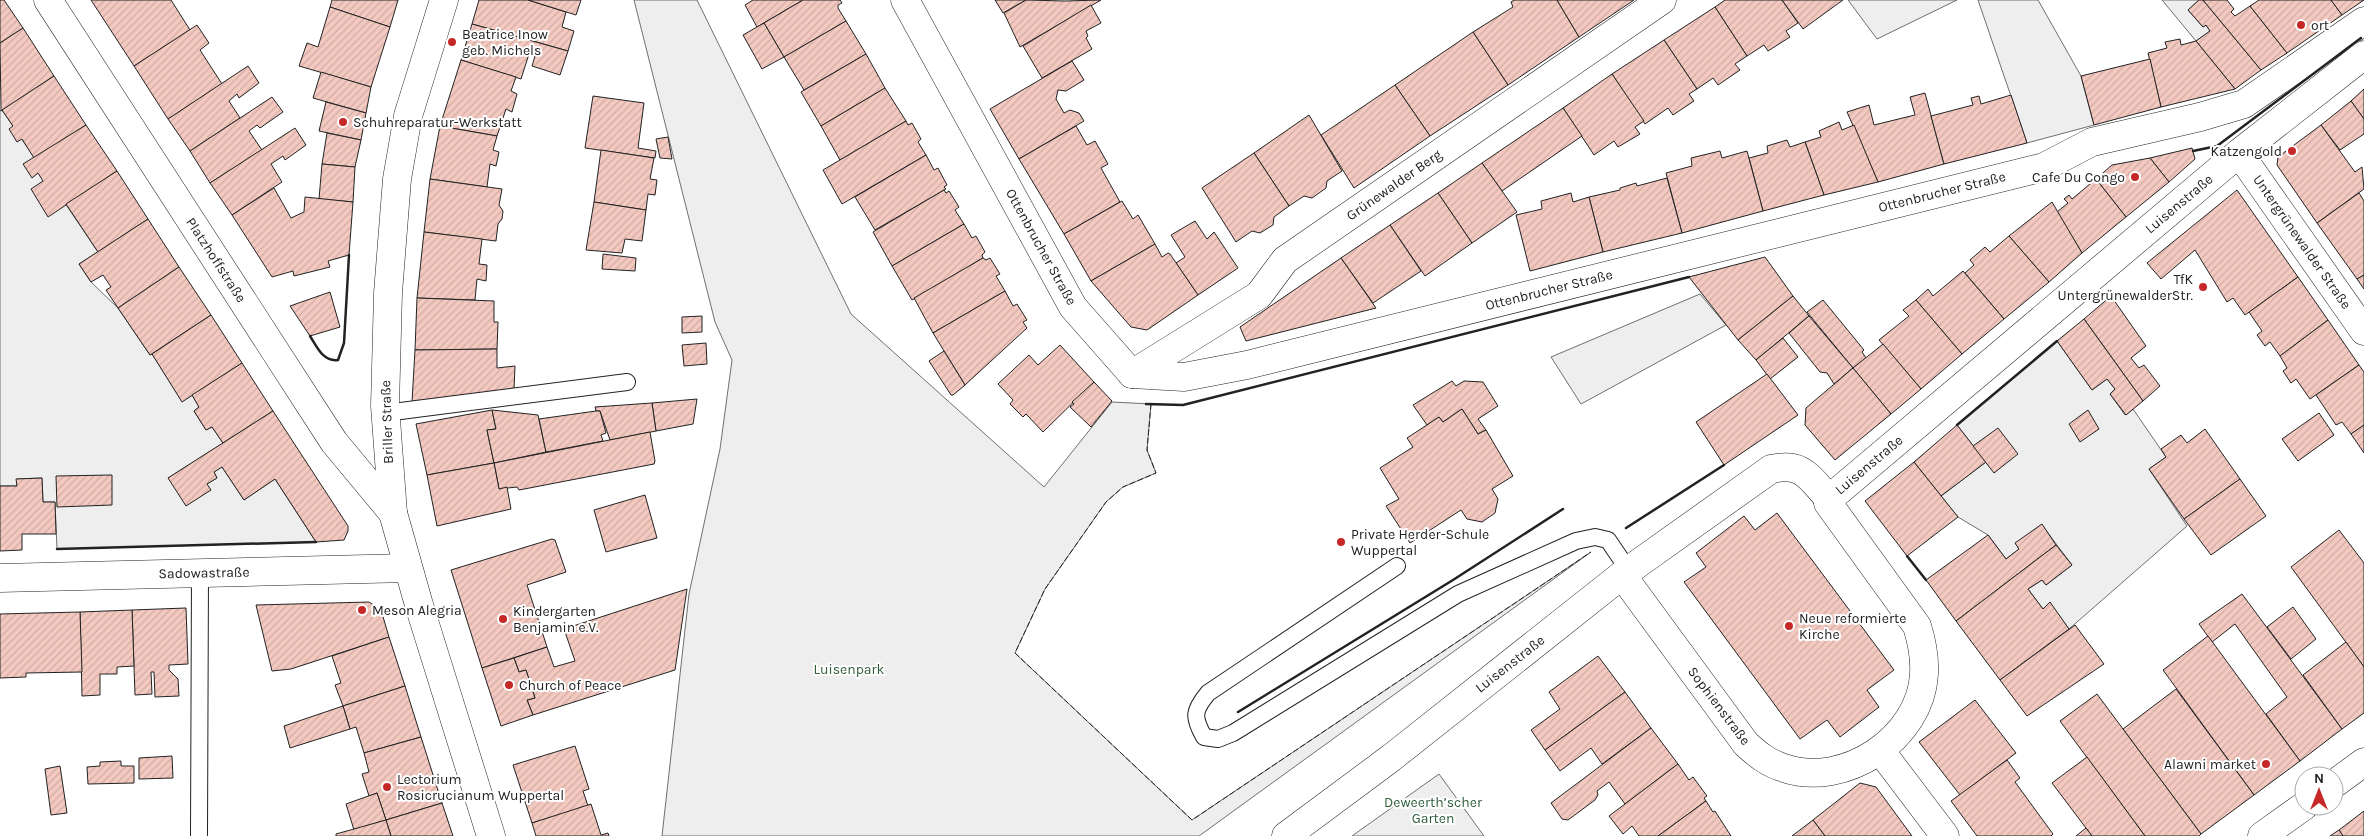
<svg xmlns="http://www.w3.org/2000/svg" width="2364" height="836" font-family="Karla,sans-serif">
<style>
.green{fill:#eee;stroke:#6f6f6f}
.building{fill:url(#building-hatch);stroke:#222}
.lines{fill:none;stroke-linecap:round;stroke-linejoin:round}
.lane-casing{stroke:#222;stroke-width:18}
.street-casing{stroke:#222;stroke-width:29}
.secondary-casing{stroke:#222;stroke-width:29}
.lane{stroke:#fff;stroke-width:16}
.street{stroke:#fff;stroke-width:28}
.secondary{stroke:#fff;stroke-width:28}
.fence{stroke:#222;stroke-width:1;stroke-dasharray:6 2.5;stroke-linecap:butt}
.wall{stroke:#222;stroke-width:2.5}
.poi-dot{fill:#c62828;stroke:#fff;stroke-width:2}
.labels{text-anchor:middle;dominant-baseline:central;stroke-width:4;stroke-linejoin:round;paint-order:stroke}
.poi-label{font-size:14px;fill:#222;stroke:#fff;text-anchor:start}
.street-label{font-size:14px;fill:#222;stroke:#fff}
.park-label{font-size:14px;fill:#2f5e38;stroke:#fff}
</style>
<defs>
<pattern id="building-hatch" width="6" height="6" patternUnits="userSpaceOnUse" patternTransform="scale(1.25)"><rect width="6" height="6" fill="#f3c9c0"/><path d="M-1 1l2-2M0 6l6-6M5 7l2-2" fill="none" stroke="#d0aca5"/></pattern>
</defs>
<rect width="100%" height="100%" fill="#fff"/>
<g class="green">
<polygon points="634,0 697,0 851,314 1044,487 1112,402 1151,404 1147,450 1156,473 1123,487 1106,502 1045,589 1015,653 1192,820 1591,552 1199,836 662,836 689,594 720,449 732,360 715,322"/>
<polygon points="1848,0 1957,0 1877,39"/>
<polygon points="1978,0 2038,0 2081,76 2094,125 2027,143"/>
<polygon points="2162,0 2199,0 2188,10 2203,27 2206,25 2210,31 2196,41"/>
<polygon points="2,110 98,252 79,264 91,282 118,308 150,355 152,354 182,401 192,395 199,407 194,411 206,430 212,427 223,443 168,478 207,484 217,478 214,472 222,467 244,500 275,479 316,542 57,549 55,502 43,502 42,478 17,479 17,486 0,486 0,111"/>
<polygon points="1700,294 1726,325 1581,404 1551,357"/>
<polygon points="2057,341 2092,390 2107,379 2115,389 2110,394 2125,415 2133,409 2166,457 2149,469 2187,526 2069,629 2050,603 2043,609 2028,589 2042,580 2046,585 2072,565 2042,525 2016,544 2019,549 2006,559 1988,535 1958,517 1941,496 1986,462 1957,425"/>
<polygon points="1439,774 1484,836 1352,836"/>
</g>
<g class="building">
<polygon points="0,0 4,0 23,28 0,43"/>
<polygon points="91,0 171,0 190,30 134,66"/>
<polygon points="332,0 398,0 390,27 330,7"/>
<polygon points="479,0 528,0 566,12 562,27 574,31 568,51 472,24"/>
<polygon points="528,0 581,0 576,15"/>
<polygon points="753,0 803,0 757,27 745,5"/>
<polygon points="803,0 840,0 842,3 838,5 838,8 846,21 784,57 764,23"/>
<polygon points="995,0 1026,0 1003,13"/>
<polygon points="1026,0 1065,1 1101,0 1020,47 1004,13"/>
<polygon points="1514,0 1557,0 1579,37 1508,85 1473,32 1513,7 1511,2"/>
<polygon points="1557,0 1634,0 1579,37"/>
<polygon points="1725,0 1782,0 1798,23 1786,31 1790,37 1768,51 1764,45 1747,56 1715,7"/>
<polygon points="1782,0 1843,0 1803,29"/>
<polygon points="2199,0 2203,0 2261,70 2235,89 2196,41 2210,31 2206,25 2203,27 2188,10"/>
<polygon points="2203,0 2227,0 2234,9 2231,12 2235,16 2250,6 2287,53 2261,70"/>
<polygon points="2259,0 2331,0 2342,15 2287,53 2250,6"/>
<polygon points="2331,0 2364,0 2342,15"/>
<polygon points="1091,5 1101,23 1086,31 1088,36 1086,38 1092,49 1042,78 1023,46"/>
<polygon points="330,7 390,27 371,87 299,66 307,43 318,47"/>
<polygon points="1715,7 1747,56 1735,64 1740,70 1718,85 1713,78 1697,89 1664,40"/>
<polygon points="846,21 866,54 804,90 784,57"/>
<polygon points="764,23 784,57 762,69 743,35"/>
<polygon points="472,24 568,51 560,75 532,66 535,56 529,54 521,79 461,60"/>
<polygon points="197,25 209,43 200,50 222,84 168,119 134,66"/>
<polygon points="23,28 54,76 1,111 0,43"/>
<polygon points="1473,32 1508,85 1430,136 1395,85"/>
<polygon points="2180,39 2181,45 2196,41 2235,89 2161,107 2148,53 2167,48 2165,42"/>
<polygon points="1664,40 1697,89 1689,94 1694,101 1673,115 1668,108 1645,124 1612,74"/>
<polygon points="866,54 885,88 821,126 801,92"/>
<polygon points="2150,59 2161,107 2094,125 2081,76"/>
<polygon points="461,60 516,77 511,91 517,94 512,112 506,109 497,136 440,126"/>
<polygon points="1072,61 1084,80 1066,91 1058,90 1056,99 1064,113 1070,110 1079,113 1084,121 1019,159 990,109"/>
<polygon points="248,66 259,83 239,98 237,94 229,101 240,118 190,151 168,119"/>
<polygon points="321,72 371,87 366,113 313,98"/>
<polygon points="1612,74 1644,121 1635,127 1640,134 1618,147 1614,141 1594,155 1563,108"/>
<polygon points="54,76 86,125 34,158 22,139 17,142 9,129 13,126 2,110"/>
<polygon points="1395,85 1430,136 1354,188 1321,135"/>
<polygon points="885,88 906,121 840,160 821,126"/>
<polygon points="2364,89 2364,119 2351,101"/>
<polygon points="1925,93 1944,164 1878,182 1847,112 1869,105 1874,125 1915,115 1910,97"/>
<polygon points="2011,95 2027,143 1944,164 1931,116 1973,105 1971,98 1979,96 1981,104"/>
<polygon points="593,96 644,103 638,148 656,151 655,158 585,148"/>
<polygon points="272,97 283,112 260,128 257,125 249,131 262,150 210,183 190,151"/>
<polygon points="2351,101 2364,119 2364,134 2340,150 2321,125"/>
<polygon points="326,102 366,113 361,140 319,131"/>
<polygon points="1563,108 1582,136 1502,191 1482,163"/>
<polygon points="1309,115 1342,171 1327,181 1326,188 1312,198 1304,196 1289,206 1254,153"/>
<polygon points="906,121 908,125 912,123 921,139 918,142 926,155 842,204 823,170"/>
<polygon points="1839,122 1842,130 1854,125 1878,182 1824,195 1805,142 1821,137 1819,131"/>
<polygon points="86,125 117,171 48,217 31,189 43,181 38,173 32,178 23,164"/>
<polygon points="2321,125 2355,172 2362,167 2364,189 2317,223 2277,165 2278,157"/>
<polygon points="440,126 497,136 493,150 499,152 496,166 490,164 487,187 430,179"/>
<polygon points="1076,126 1087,145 1095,141 1108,164 1101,168 1120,202 1064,234 1019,159"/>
<polygon points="295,128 306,145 285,160 283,156 271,164 282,182 232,215 210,183"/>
<polygon points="327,133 361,140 355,167 322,164"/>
<polygon points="668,137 672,159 660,158 656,139"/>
<polygon points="1787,140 1790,147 1805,142 1824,195 1763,211 1749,158 1768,153 1767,146"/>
<polygon points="2192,148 2195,159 2169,182 2150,158"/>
<polygon points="601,150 654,158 650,179 657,180 655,195 648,194 646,210 594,202"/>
<polygon points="1720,151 1722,158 1747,151 1763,211 1682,233 1666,173 1692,166 1691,158"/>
<polygon points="1254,153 1289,206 1274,217 1273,225 1260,233 1252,231 1236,242 1202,188"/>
<polygon points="926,155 934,170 938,168 947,185 944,187 946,189 875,230 855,197"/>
<polygon points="2150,158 2169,182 2126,217 2096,179 2112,165"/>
<polygon points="1482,163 1517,212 1472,243 1438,193"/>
<polygon points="322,164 355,167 353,202 319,199"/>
<polygon points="117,171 148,219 98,252 66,204"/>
<polygon points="1667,178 1682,233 1603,252 1589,197 1620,190 1620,188 1636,183 1637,186"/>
<polygon points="430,179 502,189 499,205 503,211 502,219 498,224 496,241 424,232"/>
<polygon points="2096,179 2126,217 2082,253 2057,212 2068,203 2064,199 2069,195 2072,199"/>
<polygon points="274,188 291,218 304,212 305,197 353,202 349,255 328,261 330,267 294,276 293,271 272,277 232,215"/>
<polygon points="944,190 946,193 949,191 959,207 955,210 964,224 892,266 873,232"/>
<polygon points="2237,190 2298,277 2245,315 2233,298 2227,302 2195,250 2161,279 2147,263"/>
<polygon points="1438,193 1472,243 1425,276 1390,225"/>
<polygon points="1571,193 1573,202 1589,197 1603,252 1530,271 1516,215 1542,209 1541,201"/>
<polygon points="2359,193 2364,201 2364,275 2357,279 2317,223"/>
<polygon points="1122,201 1133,219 1138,215 1155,244 1091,281 1064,234"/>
<polygon points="594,202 646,210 642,241 625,239 622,253 586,250"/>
<polygon points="2052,202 2082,253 2049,282 2009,236"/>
<polygon points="148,219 179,267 118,308 106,290 111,287 103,275 91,282 79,264"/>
<polygon points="1195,221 1207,239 1214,232 1238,268 1198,295 1176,263 1185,257 1171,235"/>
<polygon points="964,224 972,238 976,236 985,252 982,255 983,258 912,300 892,266"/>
<polygon points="1390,225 1421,271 1373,303 1341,258"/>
<polygon points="424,232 482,239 479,264 487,265 486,281 477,279 475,300 417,298"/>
<polygon points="2009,236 2049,282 2004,319 1965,273 1974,265 1970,260 1985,247 1990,252"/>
<polygon points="1155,244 1162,257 1168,253 1170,254 1198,295 1147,330 1131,327 1091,281"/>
<polygon points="603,254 636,258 635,271 602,269"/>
<polygon points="1765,257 1793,296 1738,340 1689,277"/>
<polygon points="983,258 986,260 990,258 1000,274 996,276 1005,291 933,333 914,298"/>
<polygon points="1341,258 1376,308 1246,341 1240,327"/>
<polygon points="179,267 211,315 150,355 118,308"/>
<polygon points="1963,271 2004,319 1962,354 1916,300 1928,289 1933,296"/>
<polygon points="2364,275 2364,289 2357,279"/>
<polygon points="2298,277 2328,320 2280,356 2270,342 2265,346 2257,335 2262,331 2249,312"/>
<polygon points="1005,291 1013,306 1017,304 1027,320 1023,322 1027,328 965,385 933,333"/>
<polygon points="330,292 340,327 310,336 290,306"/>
<polygon points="1793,296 1809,316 1756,360 1738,340"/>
<polygon points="2111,296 2146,346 2131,358 2139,368 2144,365 2160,386 2143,401 2084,319"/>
<polygon points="417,298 494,301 494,322 498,322 497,349 415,350"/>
<polygon points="1823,300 1864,350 1862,352 1866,358 1853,368 1807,312"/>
<polygon points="1916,300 1962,354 1921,389 1879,340 1909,316 1903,310"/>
<polygon points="211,315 242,363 182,402 152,354"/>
<polygon points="702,316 702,332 682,333 682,317"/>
<polygon points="1809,316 1853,368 1834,384 1827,373 1820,372 1789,333"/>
<polygon points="2084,319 2143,401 2126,415 2110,394 2115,389 2107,379 2092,390 2057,341"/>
<polygon points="2328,320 2359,365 2310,399 2296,379 2291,383 2283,371 2287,368 2280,356"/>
<polygon points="1783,338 1798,357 1770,379 1756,360"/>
<polygon points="706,343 707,364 684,366 682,345"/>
<polygon points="1883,344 1921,389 1891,414 1853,368"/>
<polygon points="1060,345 1094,382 1043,432 1026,414 1023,417 1010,404 1013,400 998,384 1029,355 1038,365"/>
<polygon points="497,349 497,368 515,366 514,389 412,402 415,350"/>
<polygon points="944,351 965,385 953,395 951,395 929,361"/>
<polygon points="242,363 273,411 223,443 212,427 206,430 194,411 199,407 192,395"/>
<polygon points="2359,365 2364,372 2364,425 2351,434 2342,422 2336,425 2316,395"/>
<polygon points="1853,368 1891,414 1835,460 1805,425 1806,408"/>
<polygon points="1767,374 1798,415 1724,465 1696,422"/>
<polygon points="1452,381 1456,386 1464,381 1483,382 1498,406 1478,419 1486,430 1478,434 1462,409 1443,422 1439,417 1427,425 1413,405"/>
<polygon points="1094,382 1112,401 1091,427 1070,407 1074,404 1072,402"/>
<polygon points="697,399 693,424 656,431 652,403"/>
<polygon points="652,403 656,431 610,440 600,411 596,411 595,407"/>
<polygon points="1462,409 1478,434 1486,430 1513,476 1492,489 1498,499 1495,513 1482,522 1467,519 1461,510 1410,543 1386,506 1399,499 1380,468 1413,447 1407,438 1439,417 1443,422"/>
<polygon points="492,410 496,429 487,430 494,463 427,475 416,424"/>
<polygon points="492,410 538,415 546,452 494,463 487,430 496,429"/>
<polygon points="2088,410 2099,429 2080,442 2069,424"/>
<polygon points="273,411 348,526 348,531 344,540 316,542 275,479 244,500 222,467 214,472 217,478 207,484 211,490 186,506 168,478"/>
<polygon points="596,411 600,411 606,433 601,435 603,441 546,452 539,419"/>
<polygon points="2319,413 2334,435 2298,461 2282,439"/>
<polygon points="1957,425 1986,462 1941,496 1914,462"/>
<polygon points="2364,425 2364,453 2351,434"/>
<polygon points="1998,428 2018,454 1994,473 1973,446"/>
<polygon points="2205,429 2240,479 2184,519 2149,469 2166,457 2161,449 2181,435 2187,443"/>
<polygon points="650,432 655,461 654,464 519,490 517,487 499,489 494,463"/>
<polygon points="1914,462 1958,517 1907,556 1865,501"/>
<polygon points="494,463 499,489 507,487 511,509 437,526 427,475"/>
<polygon points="112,475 112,505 57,507 56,476"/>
<polygon points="42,478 43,502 55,502 56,534 22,534 22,550 0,551 0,486 17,486 16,479"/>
<polygon points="2240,479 2266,516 2211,555 2184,519"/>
<polygon points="645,495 657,538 606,552 594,510"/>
<polygon points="1777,513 1894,670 1867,690 1879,707 1840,737 1827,720 1800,739 1684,582 1706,567 1696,553 1744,516 1755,530"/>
<polygon points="2042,524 2056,545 1956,621 1926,580 1988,535 2006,559 2019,549 2015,543"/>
<polygon points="2339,530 2364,563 2364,667 2291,567"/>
<polygon points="552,539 555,540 566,572 527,585 547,647 482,668 451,570"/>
<polygon points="2056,545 2072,565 2046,585 2042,580 2028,589 2043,609 2050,602 2069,629 2000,680 1956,621"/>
<polygon points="687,589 675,670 533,715 527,700 535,698 526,670 519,672 514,658 547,647 554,667 575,661 564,629"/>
<polygon points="2242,594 2342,729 2300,761 2266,714 2287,697 2235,624 2212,642 2199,624"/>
<polygon points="369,602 381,610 389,637 291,669 272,671 256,605"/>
<polygon points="2293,607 2316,639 2291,659 2267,627"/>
<polygon points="186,608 188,664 169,665 169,670 178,679 179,696 155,697 154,672 151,672 152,694 135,695 132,610"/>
<polygon points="132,610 134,666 117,667 117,674 100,674 100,695 82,696 80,612"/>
<polygon points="80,612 82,672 26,673 26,677 0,678 0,614"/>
<polygon points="2075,625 2104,664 2027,716 2000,680"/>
<polygon points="2208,636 2300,761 2254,795 2163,670"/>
<polygon points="389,637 405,686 343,706 335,685 341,683 332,656"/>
<polygon points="2346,642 2364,667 2364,713 2342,729 2303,675"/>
<polygon points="1598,656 1625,692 1545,750 1531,730 1560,709 1549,692"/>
<polygon points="514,658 519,672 526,670 535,698 527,700 533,715 501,726 482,668"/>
<polygon points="405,686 421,737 364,753 356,727 350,729 343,706"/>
<polygon points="2176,689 2254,795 2201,834 2123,729"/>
<polygon points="1625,692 1651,728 1602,764 1591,748 1560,771 1545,750"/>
<polygon points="2097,694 2201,834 2199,836 2145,836 2060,721"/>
<polygon points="1975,700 2016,753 1960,795 1919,742"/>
<polygon points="343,706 350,729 290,748 284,726"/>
<polygon points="1651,728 1678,764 1625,804 1609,782 1597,791 1598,795 1595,800 1568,820 1562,819 1551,803"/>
<polygon points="421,737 442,803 386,820 377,793 369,796 362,774 369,772 364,753"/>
<polygon points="575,746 589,789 583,791 588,806 532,823 513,765"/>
<polygon points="172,756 173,778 139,779 139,758"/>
<polygon points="2087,757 2145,836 2092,836 2052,783"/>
<polygon points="2007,760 2020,778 2015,782 2053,834 2051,836 1977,836 1951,801"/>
<polygon points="121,761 121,766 134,766 134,783 88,784 87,767 100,766 100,762"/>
<polygon points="1678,764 1689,780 1693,777 1707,796 1704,798 1706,801 1658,836 1639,836 1632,826 1623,834 1609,816"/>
<polygon points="60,766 67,813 51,815 45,769"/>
<polygon points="1860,783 1876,787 1912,836 1825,836 1813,820"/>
<polygon points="377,793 386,820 354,830 346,804"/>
<polygon points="1706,801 1713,812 1715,811 1731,836 1658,836"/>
<polygon points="442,803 453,836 391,836 386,820"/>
<polygon points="591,804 601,835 608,833 609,836 536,836 532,823"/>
<polygon points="2364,811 2364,836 2343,836 2339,830"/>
<polygon points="386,820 391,836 336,836 336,834"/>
<polygon points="1813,820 1825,836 1792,836"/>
<polygon points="2086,828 2092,836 2076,836"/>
<polygon points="2339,830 2343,836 2330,836"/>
</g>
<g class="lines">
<defs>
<g id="lane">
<polyline points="385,413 627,382"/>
<path d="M1397 566 1208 693C1193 711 1193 717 1204 737L1218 739 1233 733 1458 594 1576 541 1595 537 1608 540 1629 571"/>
<polyline points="199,834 200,573"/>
</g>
<g id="street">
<polyline points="48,0 334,442 393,513"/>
<polyline points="905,0 1073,307 1132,374 1184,377 1247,365 2044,167 2092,142 2200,117 2244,104 2364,21"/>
<polyline points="2239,153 2364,331"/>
<polyline points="1132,374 1259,295 1285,260 1662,0"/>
<polyline points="1829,499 2239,153 2364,55"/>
<path d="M1622 575 1746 744C1758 755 1768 763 1784 768 1844 789 1921 738 1924 674 1925 657 1922 642 1917 626L1828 503 1829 499"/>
<polyline points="0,578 408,568"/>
<polyline points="1880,750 1945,836"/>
<polyline points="2334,784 2364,762"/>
<path d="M1286 836 1391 758 1622 575 1771 469C1803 462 1809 477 1829 499"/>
<polyline points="2262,836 2304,806"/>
</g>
<polyline id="secondary" points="444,0 408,116 397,179 388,293 385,406 393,513 419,605 491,836"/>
</defs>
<use href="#lane" class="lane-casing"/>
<use href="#street" class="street-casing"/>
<use href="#secondary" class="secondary-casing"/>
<use href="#lane" class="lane"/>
<use href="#street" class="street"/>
<use href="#secondary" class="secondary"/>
<polyline class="fence" points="1151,404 1147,450 1156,473 1123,487 1106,502 1045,589 1015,653 1192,820 1591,552"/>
<g class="wall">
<polyline points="2193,151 2217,146 2361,38"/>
<path d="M310 336C317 347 323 362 338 360L344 343 349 255"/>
<polyline points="1146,404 1183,405 1689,277"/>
<polyline points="1957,425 2057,341"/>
<polyline points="1626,528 1724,465"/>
<polyline points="57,549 316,542"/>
<polyline points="1907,556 1926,580"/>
<polyline points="1238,712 1453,580 1563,509"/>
</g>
</g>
<g class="poi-dot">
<circle cx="2301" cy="25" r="5"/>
<circle cx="452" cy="42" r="5"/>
<circle cx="343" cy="122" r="5"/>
<circle cx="2292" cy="151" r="5"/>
<circle cx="2135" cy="177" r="5"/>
<circle cx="2203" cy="287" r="5"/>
<circle cx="1341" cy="542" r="5"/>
<circle cx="362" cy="610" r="5"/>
<circle cx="503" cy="619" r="5"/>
<circle cx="1789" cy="626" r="5"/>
<circle cx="509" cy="685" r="5"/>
<circle cx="2266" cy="764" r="5"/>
<circle cx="387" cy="787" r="5"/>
</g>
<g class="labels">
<g class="poi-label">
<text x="2311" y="25">ort</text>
<text x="462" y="34">Beatrice Inow<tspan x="462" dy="16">geb. Michels</tspan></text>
<text x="353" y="122">Schuhreparatur-Werkstatt</text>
<text x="2282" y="151" text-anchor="end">Katzengold</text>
<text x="2125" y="177" text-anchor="end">Cafe Du Congo</text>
<text x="2193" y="279" text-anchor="end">TfK<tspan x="2193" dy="16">UntergrünewalderStr.</tspan></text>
<text x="1351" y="534">Private Herder-Schule<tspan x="1351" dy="16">Wuppertal</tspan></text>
<text x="372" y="610">Meson Alegria</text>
<text x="513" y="611">Kindergarten<tspan x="513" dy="16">Benjamin e.V.</tspan></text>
<text x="1799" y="618">Neue reformierte<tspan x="1799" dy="16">Kirche</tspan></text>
<text x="519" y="685">Church of Peace</text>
<text x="2256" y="764" text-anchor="end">Alawni market</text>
<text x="397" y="779">Lectorium<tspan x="397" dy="16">Rosicrucianum Wuppertal</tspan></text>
</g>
<g class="street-label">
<text transform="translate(1394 185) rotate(-35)">Grünewalder Berg</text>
<text transform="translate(1942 192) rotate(-14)">Ottenbrucher Straße</text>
<text transform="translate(2179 204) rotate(-40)">Luisenstraße</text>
<text transform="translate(2302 242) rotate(55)">Untergrünewalder Straße</text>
<text transform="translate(1041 247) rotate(61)">Ottenbrucher Straße</text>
<text transform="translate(216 260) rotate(57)">Platzhoffstraße</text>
<text transform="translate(1549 290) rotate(-14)">Ottenbrucher Straße</text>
<text transform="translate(387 422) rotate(-92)">Briller Straße</text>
<text transform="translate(1869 465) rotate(-40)">Luisenstraße</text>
<text transform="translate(204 573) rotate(-1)">Sadowastraße</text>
<text transform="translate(1510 664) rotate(-38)">Luisenstraße</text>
<text transform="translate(1719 706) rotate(53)">Sophienstraße</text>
</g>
<g class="park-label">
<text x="849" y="669">Luisenpark</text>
<text x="1433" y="802">Deweerth’scher<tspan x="1433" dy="16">Garten</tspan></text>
</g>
</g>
<g transform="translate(2319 791)"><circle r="24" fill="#ffffff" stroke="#a7a7a7"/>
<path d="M0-4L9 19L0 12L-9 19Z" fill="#c62828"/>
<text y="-8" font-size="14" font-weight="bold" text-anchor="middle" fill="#222222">N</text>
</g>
</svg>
